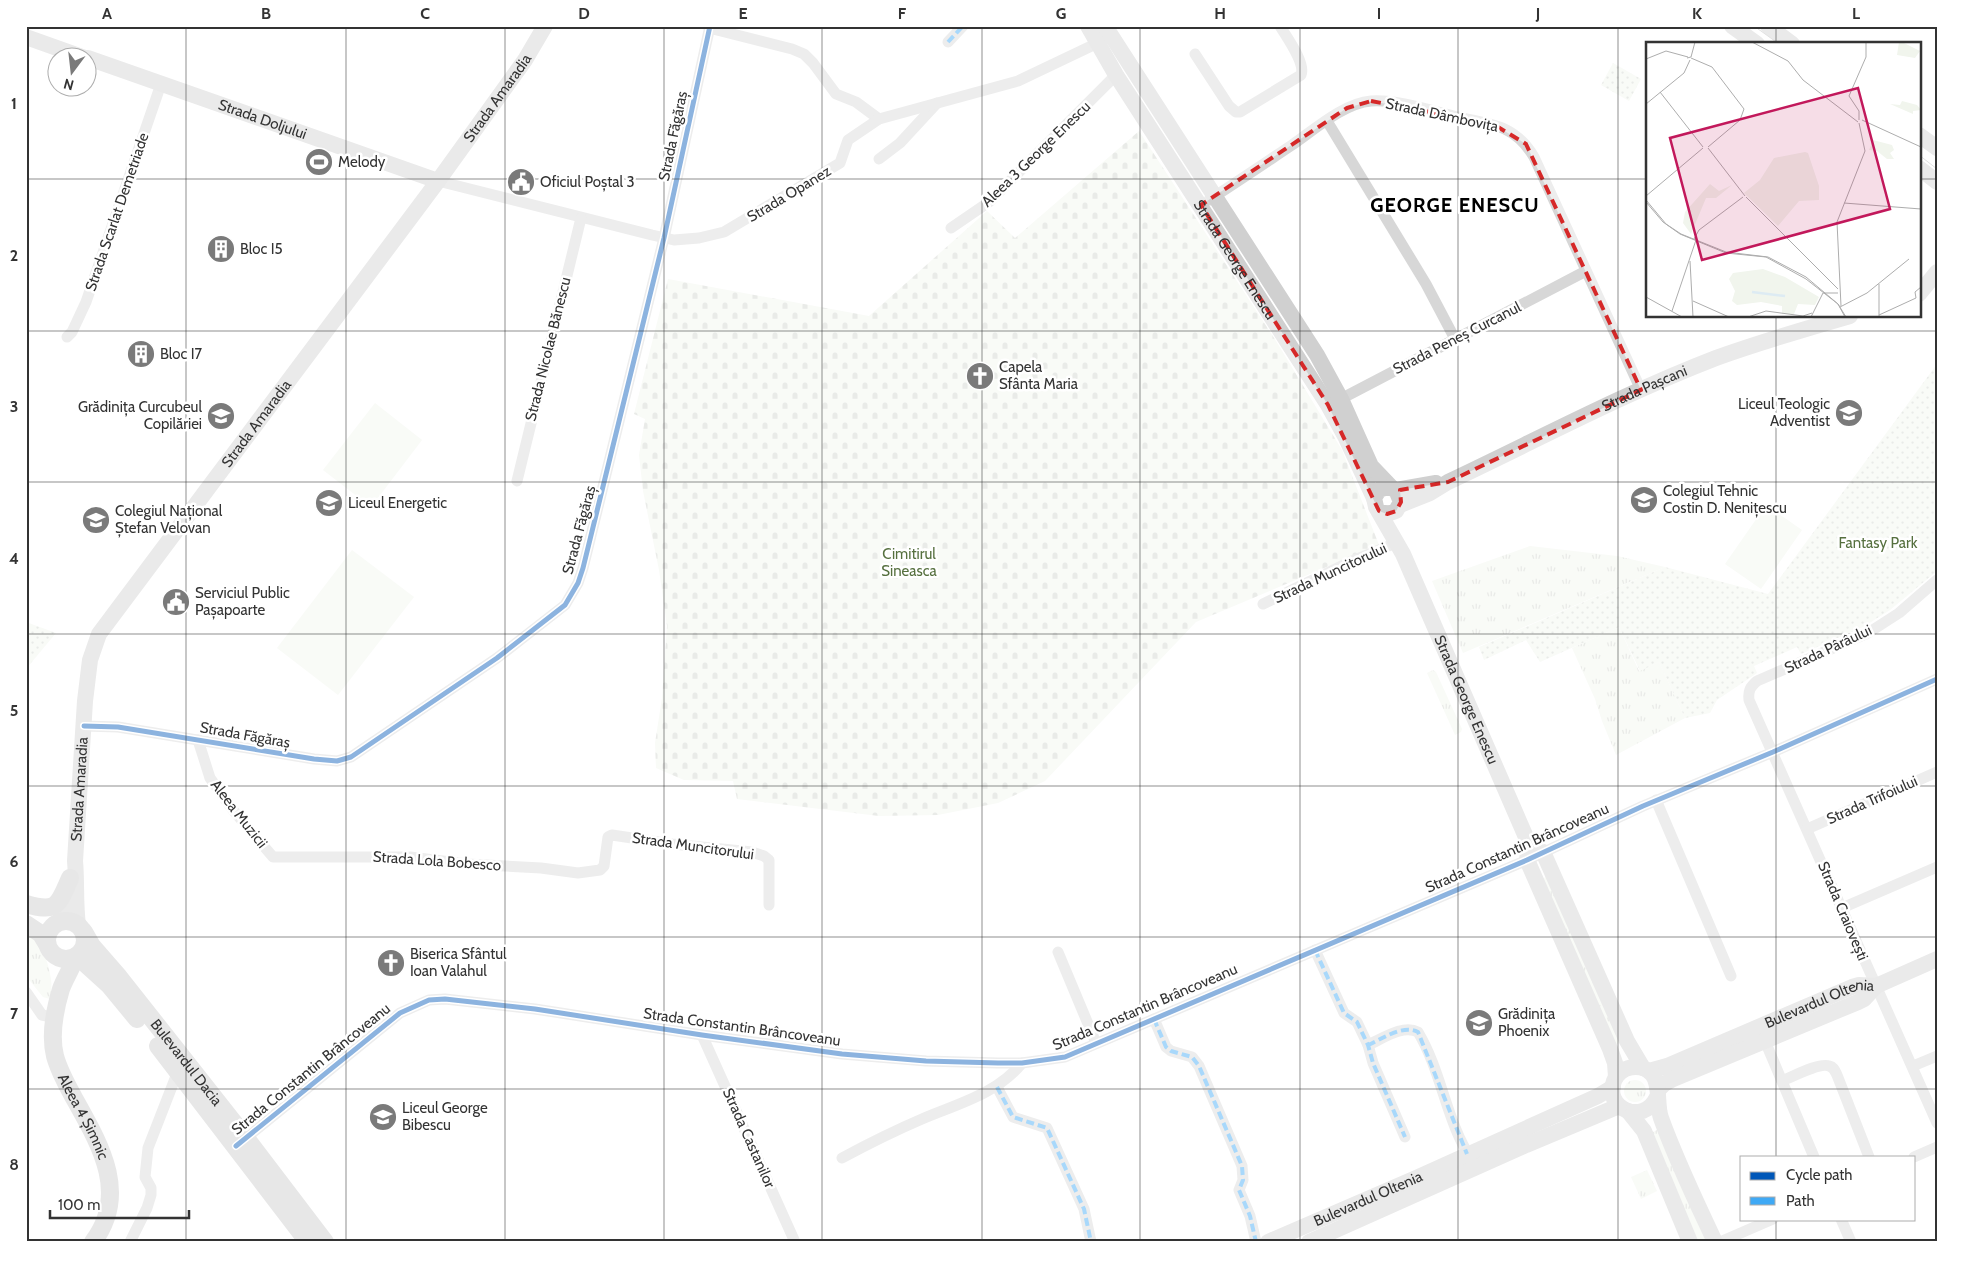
<svg xmlns="http://www.w3.org/2000/svg" width="1963" height="1268" font-family="Cabin,sans-serif">
<style>
.grass{fill:url(#grass-tufts)}
.cemetery{fill:url(#cemetery-stones)}
.park{fill:url(#park-dots)}
.garden{fill:#f1f5ed}
.lines{fill:none;stroke-linecap:round;stroke-linejoin:round}
.street{stroke:#d7d7d7;stroke-width:11}
.secondary{stroke:#d0d0d0;stroke-width:16}
.primary{stroke:#cacaca;stroke-width:18}
.tram{stroke:#bebebe;stroke-width:1}
.quiet{stroke:#3fa9f5;stroke-width:4;stroke-dasharray:8 4;stroke-linecap:butt}
.cycleway-casing{stroke:#fff;stroke-width:8}
.cycleway{stroke:#0057b8;stroke-width:5}
.marked{fill:none;stroke:#d62828;stroke-width:4;stroke-dasharray:10 6;stroke-linejoin:round}
.grid{fill:none;stroke:#333;stroke-width:1;stroke-opacity:0.55}
.labels{text-anchor:middle;dominant-baseline:central;stroke-width:5;stroke-linejoin:round;paint-order:stroke}
.street-label{font-size:15px;fill:#333;stroke:#fff}
.poi-label{font-size:15px;fill:#333;stroke:#fff;text-anchor:start}
.park-label{font-size:15px;fill:#56703f;stroke:#fff}
.district-label{font-size:20px;font-weight:bold;letter-spacing:1px;fill:#000;stroke:#fff}
.inset-river{fill:none;stroke:#ddebf3;stroke-width:2.5}
.inset-road{fill:none;stroke:#adadad;stroke-width:1}
.view{fill:#c2185b;fill-opacity:0.15;stroke:#c2185b;stroke-width:2.5}
.inset-edge{fill:none;stroke:#333;stroke-width:2.5}
.neatline{fill:none;stroke:#333;stroke-width:2}
.grid-label{font-size:16px;text-anchor:middle;font-weight:bold;fill:#333}
</style>
<defs>
<pattern id="grass-tufts" width="24" height="20" patternUnits="userSpaceOnUse" patternTransform="scale(1.25)"><rect width="24" height="20" fill="#f1f5ed"/><path d="M3 7l-1-3M5 7V3M7 7l1-3M15 17l-1-3M17 17v-4M19 17l1-3" fill="none" stroke="#cfd2cc"/></pattern>
<pattern id="cemetery-stones" width="16" height="16" patternUnits="userSpaceOnUse" patternTransform="scale(1.25)"><rect width="16" height="16" fill="#f1f5ed"/><path d="M2 7V4a2 2 0 0 1 4 0v3zM10 15v-3a2 2 0 0 1 4 0v3z" fill="#cfd2cc"/></pattern>
<pattern id="park-dots" width="8" height="8" patternUnits="userSpaceOnUse" patternTransform="scale(1.25)"><rect width="8" height="8" fill="#f1f5ed"/><path d="M2 2h.1M6 6h.1" fill="none" stroke="#cfd2cc" stroke-width="1.8" stroke-linecap="round"/></pattern>
</defs>
<rect width="100%" height="100%" fill="#fff"/>
<g class="grass">
<polygon points="1530,546 1617,556 1665,567 1463,653 1432,581"/>
<polygon points="1619,627 1639,671 1659,662 1685,718 1616,755 1602,721 1595,699 1572,648"/>
<polygon points="1433,670 1436,672 1462,729 1461,732 1455,735 1427,673"/>
<polygon points="1551,875 1624,1041 1610,1047 1539,880"/>
<path d="M26 930C40 938 49 963 51 979 52 985 51 992 50 999L43 997 26 976Z"/>
<circle cx="1635" cy="1091" r="11"/>
<polygon points="1661,1128 1710,1242 1694,1242 1649,1134"/>
<polygon points="1647,1170 1657,1191 1641,1199 1631,1177"/>
</g>
<polygon class="cemetery" points="1139,131 1276,341 1342,450 1379,545 1196,622 1045,781 998,803 938,815 879,816 737,799 733,781 684,780 656,768 655,743 662,698 667,626 659,570 643,491 639,455 645,419 634,414 668,279 869,316 987,211 1015,238"/>
<g class="park">
<polygon points="1613,63 1641,79 1629,101 1601,85"/>
<polygon points="1937,364 1937,571 1890,610 1863,627 1801,654 1797,647 1754,666 1757,673 1717,700 1710,713 1685,718 1659,662 1640,671 1619,627 1540,662 1526,640 1484,660 1479,647 1665,567 1768,594"/>
<polygon points="26,622 56,633 26,669"/>
</g>
<g class="garden">
<polygon points="375,403 422,440 371,507 323,470"/>
<polygon points="1766,505 1802,530 1761,589 1725,564"/>
<polygon points="352,550 414,597 338,695 277,648"/>
</g>
<g class="lines">
<g class="street">
<polyline points="709,28 792,49 804,54 813,63 836,94 856,102 879,119"/>
<polyline points="948,42 963,26"/>
<path d="M1195 54 1229 106 1236 112H1240L1301 75C1306 63 1287 38 1280 26"/>
<polyline points="1327,121 1426,284 1455,339"/>
<polyline points="879,159 900,143 937,103"/>
<polyline points="438,181 652,235 674,240 699,238 724,232 840,163 848,140 879,119 1018,81 1104,40"/>
<path d="M1209 200C1237 182 1265 163 1292 145 1314 130 1344 103 1371 101 1396 99 1433 111 1457 117 1492 124 1515 125 1534 157L1641 390"/>
<polyline points="951,228 989,202 1116,75"/>
<polyline points="67,337 72,332 86,302 161,84"/>
<polyline points="1335,402 1586,271"/>
<polyline points="517,481 581,218"/>
<path d="M1937 580 1899 613 1868 633 1757 681C1750 687 1748 691 1749 700L1937 1123"/>
<polyline points="1263,604 1352,561 1396,543"/>
<polyline points="84,726 118,727 314,759 337,761 351,757 497,658 565,605 578,583 583,568 664,238 710,26"/>
<polyline points="198,740 210,778 233,810 273,857 410,857 467,864 541,868 578,873 600,870 604,866 608,837 612,835 672,844 752,852 764,856 769,860 769,905"/>
<polyline points="1656,800 1731,976"/>
<polyline points="1807,829 1937,772"/>
<polyline points="1842,908 1937,867"/>
<polyline points="1315,950 1344,1013 1357,1022 1368,1045 1373,1063 1405,1137"/>
<polyline points="1058,952 1096,1043"/>
<polyline points="26,992 42,1015 56,1018"/>
<polyline points="1154,1019 1166,1047 1171,1051 1192,1057 1199,1066 1242,1166 1243,1180 1239,1190 1250,1216 1256,1242"/>
<polyline points="702,1035 795,1242"/>
<polyline points="1765,1041 1814,1157"/>
<path d="M1368 1045C1382 1039 1403 1024 1418 1032 1442 1072 1446 1122 1472 1160"/>
<polyline points="1913,1066 1937,1056"/>
<path d="M1782 1081C1792 1077 1820 1062 1829 1066 1834 1067 1835 1071 1837 1075L1869 1157"/>
<polyline points="997,1087 1013,1117 1047,1128 1084,1209 1091,1242"/>
<polyline points="241,1142 400,1013 429,1000 445,999 535,1009 702,1035 842,1054 926,1061 998,1063 1022,1063 1065,1057 1527,860 1643,806 1773,752 1937,679"/>
<polyline points="1914,1157 1937,1147"/>
<path d="M842 1158C868 1144 894 1131 922 1119 957 1104 997 1094 1022 1063"/>
<polyline points="1841,1219 1851,1242"/>
<polyline points="130,1242 147,1208 151,1195 151,1188 145,1177 148,1148 178,1071"/>
<polyline points="1720,1242 1773,1219"/>
</g>
<g class="secondary">
<path id="s1" d="M1088 26 1116 75 1328 405 1346 438 1374 498"/>
<polyline points="1105,26 1317,355 1341,399 1371,466 1392,488"/>
<polyline points="1732,26 1757,44"/>
<polyline points="1768,26 1792,44"/>
<polyline points="26,37 85,58"/>
<path id="s2" d="M88 58 438 181"/>
<polyline points="1919,135 1937,148"/>
<polyline points="1919,168 1937,182"/>
<polyline points="1919,294 1937,272"/>
<polyline points="1396,490 1436,483"/>
<path id="s3" d="M1400 505 1430 493 1448 482C1537 440 1625 393 1716 358 1760 342 1805 329 1850 316"/>
<path id="s4" d="M1379 511 1387 514 1396 511 1401 502 1396 490 1388 487 1379 490 1374 498 1376 507 1403 554 1529 844 1527 860 1610 1049 1615 1063 1616 1077"/>
<polyline points="1530,845 1543,852 1627,1041 1643,1068"/>
<polyline points="63,921 68,903 69,892"/>
<path id="s5" d="M78 925C75 903 77 882 75 861L85 701 90 660 99 634 438 181 525 60 545 26"/>
<path id="s6" d="M1649 1071 1667 1066 1852 987 1859 985 1876 986"/>
<polyline points="1658,1090 1664,1084 1673,1079 1858,1002 1864,999 1876,986 1937,959"/>
<path d="M1657 1097C1644 1126 1603 1109 1614 1081 1620 1066 1641 1062 1652 1074 1661 1084 1656 1104 1661 1118 1676 1160 1696 1201 1715 1242"/>
<polyline points="1628,1111 1644,1131 1690,1242"/>
<path id="s7" d="M1268 1242 1416 1178 1598 1096 1613 1087"/>
<polyline points="1309,1242 1526,1145 1619,1106"/>
</g>
<g class="primary">
<path d="M26 904C58 913 58 905 70 878"/>
<circle cx="66" cy="940" r="19"/>
<polyline points="26,924 41,934 47,944"/>
<path id="s8" d="M84 932 92 946 119 977 246 1138 325 1242"/>
<polyline points="77,956 109,985 137,1019"/>
<path id="s9" d="M75 958C72 968 65 978 61 989 55 1009 50 1036 55 1056 59 1071 67 1085 74 1098 99 1143 130 1193 93 1242"/>
<polyline points="158,1046 308,1242"/>
</g>
<g class="tram">
<polyline points="1754,26 1779,44"/>
<polyline points="1919,155 1937,169"/>
</g>
<g class="quiet">
<polyline points="948,42 963,26"/>
<polyline points="1315,950 1344,1013 1357,1022 1368,1045 1373,1063 1405,1137"/>
<polyline points="1154,1019 1166,1047 1171,1051 1192,1057 1199,1066 1242,1166 1243,1180 1239,1190 1250,1216 1256,1242"/>
<path d="M1368 1045C1382 1039 1403 1024 1418 1032L1467 1154"/>
<polyline points="997,1087 1013,1117 1047,1128 1084,1209 1091,1242"/>
</g>
<defs>
<g id="cycleway">
<polyline points="84,726 118,727 314,759 337,761 351,757 497,658 565,605 578,583 583,568 664,238 710,26"/>
<polyline points="236,1146 400,1013 429,1000 445,999 535,1009 702,1035 842,1054 926,1061 998,1063 1022,1063 1065,1057 1527,860 1643,806 1773,752 1937,679"/>
</g>
</defs>
<use href="#cycleway" class="cycleway-casing"/>
<use href="#cycleway" class="cycleway"/>
</g>
<path d="M0 0H1963V1268H0ZM1371 101 1493 124 1526 144 1641 390 1448 482 1400 490 1401 502 1396 511 1387 514 1379 511 1328 405 1201 205 1347 108Z" fill="#fff" fill-opacity=".55" fill-rule="evenodd"/>
<path class="marked" d="M1371 101 1493 124 1526 144 1641 390 1448 482 1400 490 1401 502 1396 511 1387 514 1379 511 1328 405 1201 205 1347 108Z"/>
<path class="grid" d="M186 26V1242M346 26V1242M505 26V1242M664 26V1242M822 26V1242M982 26V1242M1140 26V1242M1300 26V1242M1458 26V1242M1618 26V1242M1776 26V44M26 179H1647M1919 179H1937M1776 316V1157M26 331H1937M26 482H1937M26 634H1937M26 786H1937M26 937H1937M26 1089H1937M1776 1219V1242"/>
<defs>
<symbol id="stadium-disc" viewBox="-11 -11 22 22"><circle r="9.5" fill="#7a7a7a" stroke="#fff"/><path d="M0-5a6.5 5 0 1 0 0 10a6.5 5 0 1 0 0-10ZM-3.5-1.8h7v3.6h-7Z" fill="#fff"/></symbol>
<symbol id="civic-disc" viewBox="-11 -11 22 22"><circle r="9.5" fill="#7a7a7a" stroke="#fff"/><path d="M-.6-6.5H3V-4.5H.6V-3L4-1V1h2V6H-6V1h2V-1L-.6-3ZM-1.2 2.5V6h2.4V2.5Z" fill="#fff"/></symbol>
<symbol id="building-disc" viewBox="-11 -11 22 22"><circle r="9.5" fill="#7a7a7a" stroke="#fff"/><path d="M-4-6H4V6H1V3H-1V6H-4ZM-2.5-4.3h1.7v1.8h-1.7ZM.8-4.3h1.7v1.8H.8ZM-2.5-1h1.7V.8h-1.7ZM.8-1h1.7V.8H.8Z" fill="#fff"/></symbol>
<symbol id="church-disc" viewBox="-11 -11 22 22"><circle r="9.5" fill="#7a7a7a" stroke="#fff"/><path d="M-1.2-6h2.4v3.5h3.3v2.4h-3.3V6h-2.4V-.1h-3.3v-2.4h3.3Z" fill="#fff"/></symbol>
<symbol id="school-disc" viewBox="-11 -11 22 22"><circle r="9.5" fill="#7a7a7a" stroke="#fff"/><path d="M0-5L7-2L0 1L-7-2ZM-4 1L0 2.5L4 1V4Q0 6-4 4Z" fill="#fff"/></symbol>
</defs>
<g fill-rule="evenodd">
<use href="#stadium-disc" x="303" y="146" width="32" height="32"/>
<use href="#civic-disc" x="505" y="166" width="32" height="32"/>
<use href="#building-disc" x="205" y="233" width="32" height="32"/>
<use href="#building-disc" x="125" y="338" width="32" height="32"/>
<use href="#church-disc" x="964" y="360" width="32" height="32"/>
<use href="#school-disc" x="1833" y="397" width="32" height="32"/>
<use href="#school-disc" x="205" y="400" width="32" height="32"/>
<use href="#school-disc" x="1628" y="484" width="32" height="32"/>
<use href="#school-disc" x="313" y="487" width="32" height="32"/>
<use href="#school-disc" x="80" y="504" width="32" height="32"/>
<use href="#civic-disc" x="160" y="586" width="32" height="32"/>
<use href="#church-disc" x="375" y="947" width="32" height="32"/>
<use href="#school-disc" x="1463" y="1007" width="32" height="32"/>
<use href="#school-disc" x="367" y="1101" width="32" height="32"/>
</g>
<g class="labels">
<g class="street-label">
<text stroke="none"><textPath href="#s5" startOffset="961">Strada Amaradia</textPath></text>
<text transform="translate(1442 115) rotate(12)">Strada Dâmbovița</text>
<text stroke="none"><textPath href="#s2" startOffset="185">Strada Doljului</textPath></text>
<text transform="translate(673 136) rotate(-78)">Strada Făgăraș</text>
<text transform="translate(1036 154) rotate(-44)">Aleea 3 George Enescu</text>
<text transform="translate(789 194) rotate(-31)">Strada Opanez</text>
<text transform="translate(117 212) rotate(-71)">Strada Scarlat Demetriade</text>
<text stroke="none"><textPath href="#s1" startOffset="276">Strada George Enescu</textPath></text>
<text transform="translate(1457 338) rotate(-27)">Strada Peneș Curcanul</text>
<text transform="translate(548 349) rotate(-76)">Strada Nicolae Bănescu</text>
<text stroke="none"><textPath href="#s3" startOffset="271">Strada Pașcani</textPath></text>
<text stroke="none"><textPath href="#s5" startOffset="556">Strada Amaradia</textPath></text>
<text transform="translate(579 530) rotate(-75)">Strada Făgăraș</text>
<text transform="translate(1330 573) rotate(-25)">Strada Muncitorului</text>
<text transform="translate(1828 649) rotate(-25)">Strada Pârâului</text>
<text stroke="none"><textPath href="#s4" startOffset="291">Strada George Enescu</textPath></text>
<text transform="translate(245 735) rotate(10)">Strada Făgăraș</text>
<text stroke="none"><textPath href="#s5" startOffset="136">Strada Amaradia</textPath></text>
<text transform="translate(1872 800) rotate(-24)">Strada Trifoiului</text>
<text transform="translate(239 814) rotate(52)">Aleea Muzicii</text>
<text transform="translate(693 846) rotate(8)">Strada Muncitorului</text>
<text transform="translate(1517 848) rotate(-24)">Strada Constantin Brâncoveanu</text>
<text transform="translate(437 861) rotate(4)">Strada Lola Bobesco</text>
<text transform="translate(1843 911) rotate(67)">Strada Craiovești</text>
<text transform="translate(1145 1007) rotate(-23)">Strada Constantin Brâncoveanu</text>
<text stroke="none"><textPath href="#s6" startOffset="184">Bulevardul Oltenia</textPath></text>
<text transform="translate(742 1027) rotate(8)">Strada Constantin Brâncoveanu</text>
<text stroke="none"><textPath href="#s8" startOffset="166">Bulevardul Dacia</textPath></text>
<text transform="translate(311 1069) rotate(-39)">Strada Constantin Brâncoveanu</text>
<text stroke="none"><textPath href="#s9" startOffset="169">Aleea 4 Șimnic</textPath></text>
<text transform="translate(749 1138) rotate(66)">Strada Castanilor</text>
<text stroke="none"><textPath href="#s7" startOffset="109">Bulevardul Oltenia</textPath></text>
</g>
<g class="poi-label">
<text x="338" y="162">Melody</text>
<text x="540" y="182">Oficiul Poștal 3</text>
<text x="240" y="249">Bloc I5</text>
<text x="160" y="354">Bloc I7</text>
<text x="999" y="367">Capela<tspan x="999" dy="17">Sfânta Maria</tspan></text>
<text x="1830" y="404" text-anchor="end">Liceul Teologic<tspan x="1830" dy="17">Adventist</tspan></text>
<text x="202" y="407" text-anchor="end">Grădinița Curcubeul<tspan x="202" dy="17">Copilăriei</tspan></text>
<text x="1663" y="491">Colegiul Tehnic<tspan x="1663" dy="17">Costin D. Nenițescu</tspan></text>
<text x="348" y="503">Liceul Energetic</text>
<text x="115" y="511">Colegiul Național<tspan x="115" dy="17">Ștefan Velovan</tspan></text>
<text x="195" y="593">Serviciul Public<tspan x="195" dy="17">Pașapoarte</tspan></text>
<text x="410" y="954">Biserica Sfântul<tspan x="410" dy="17">Ioan Valahul</tspan></text>
<text x="1498" y="1014">Grădinița<tspan x="1498" dy="17">Phoenix</tspan></text>
<text x="402" y="1108">Liceul George<tspan x="402" dy="17">Bibescu</tspan></text>
</g>
<g class="park-label">
<text x="1878" y="543">Fantasy Park</text>
<text x="909" y="554">Cimitirul<tspan x="909" dy="17">Sineasca</tspan></text>
</g>
<g class="district-label">
<text x="1455" y="205">GEORGE ENESCU</text>
</g>
</g>
<g transform="translate(1646 42)">
<rect width="275" height="275" fill="#fff"/>
<path d="M256 59 271 63 275 68 267 69V72L244 62 254 63Z" fill="#f1f5ed"/>
<path d="M159 110 162 111 173 144V158L153 159 132 184 98 151 114 138 128 116Z" fill="#f1f5ed"/>
<path d="M227 98 246 103 248 108 244 111 248 117H241L231 109 223 108ZM64 142 73 149 86 143 70 156H60L45 192 37 181 39 170Z" fill="#f1f5ed"/>
<path d="M253 0H256L274 9 269 16 251 13ZM117 227 139 235 173 255 169 263 152 262 148 272H136V264L115 260 91 263 86 259 89 249 83 237 87 231Z" fill="#f1f5ed"/>
<path class="inset-river" d="M106 250 139 254"/>
<path class="inset-road" d="M106 0 142 19 157 38 212 80M41 16 45 15 49 0M45 16 66 25 98 67 94 78 62 105M0 17 20 9 42 15M14 50 57 105M0 62 38 31 44 18M213 78V69L203 54 220 15V0M216 78 275 105M62 106 99 154M0 154 57 106M100 155 192 247M0 158 20 182 35 192 80 210 122 215 160 235 192 262 200 275M0 160 17 180 34 192 80 211 120 215 160 237 192 262 199 275M198 161 275 167M48 197 53 188 97 155M44 219 47 275M233 242V274M0 255 36 275M47 259 83 275M195 264 191 180 219 109 213 81M194 265 221 251 263 217M26 269 50 198M233 273 270 256 269 250 275 245M102 275 120 269 157 274 166 271M165 275 177 251H192"/>
<path class="view" d="M212 46 244 167 56 218 24 96Z"/>
<rect width="275" height="275" class="inset-edge"/>
</g>
<rect width="1963" height="1268" fill="none" stroke="#ffffff" stroke-width="55"/>
<rect x="1740" y="1156" width="175" height="65" fill="#ffffff" stroke="#adadad"/>
<rect x="1750" y="1172" width="25" height="8" fill="#0057b8" stroke="#adadad"/>
<text x="1786" y="1180" font-size="15" fill="#333333">Cycle path</text>
<rect x="1750" y="1197" width="25" height="8" fill="#3fa9f5" stroke="#adadad"/>
<text x="1786" y="1206" font-size="15" fill="#333333">Path</text>
<g transform="translate(72 72) rotate(195)"><circle r="24" fill="#ffffff" stroke="#adadad"/>
<path d="M0-4L9 19L0 12L-9 19Z" fill="#7a7a7a"/>
<text y="-8" font-size="14" font-weight="bold" text-anchor="middle" fill="#333333">N</text>
</g>
<path d="M50 1210v8h139v-8" fill="none" stroke="#333333" stroke-width="2.5"/>
<text x="58" y="1210" font-size="15" fill="#333333" stroke="#ffffff" stroke-width="4" paint-order="stroke">100 m</text>
<rect x="28" y="28" width="1908" height="1212" class="neatline"/>
<g class="grid-label">
<text x="107" y="19">A</text>
<text x="266" y="19">B</text>
<text x="425" y="19">C</text>
<text x="584" y="19">D</text>
<text x="743" y="19">E</text>
<text x="902" y="19">F</text>
<text x="1061" y="19">G</text>
<text x="1220" y="19">H</text>
<text x="1379" y="19">I</text>
<text x="1538" y="19">J</text>
<text x="1697" y="19">K</text>
<text x="1856" y="19">L</text>
<text x="14" y="109">1</text>
<text x="14" y="261">2</text>
<text x="14" y="412">3</text>
<text x="14" y="564">4</text>
<text x="14" y="716">5</text>
<text x="14" y="867">6</text>
<text x="14" y="1019">7</text>
<text x="14" y="1170">8</text>
</g>
</svg>
